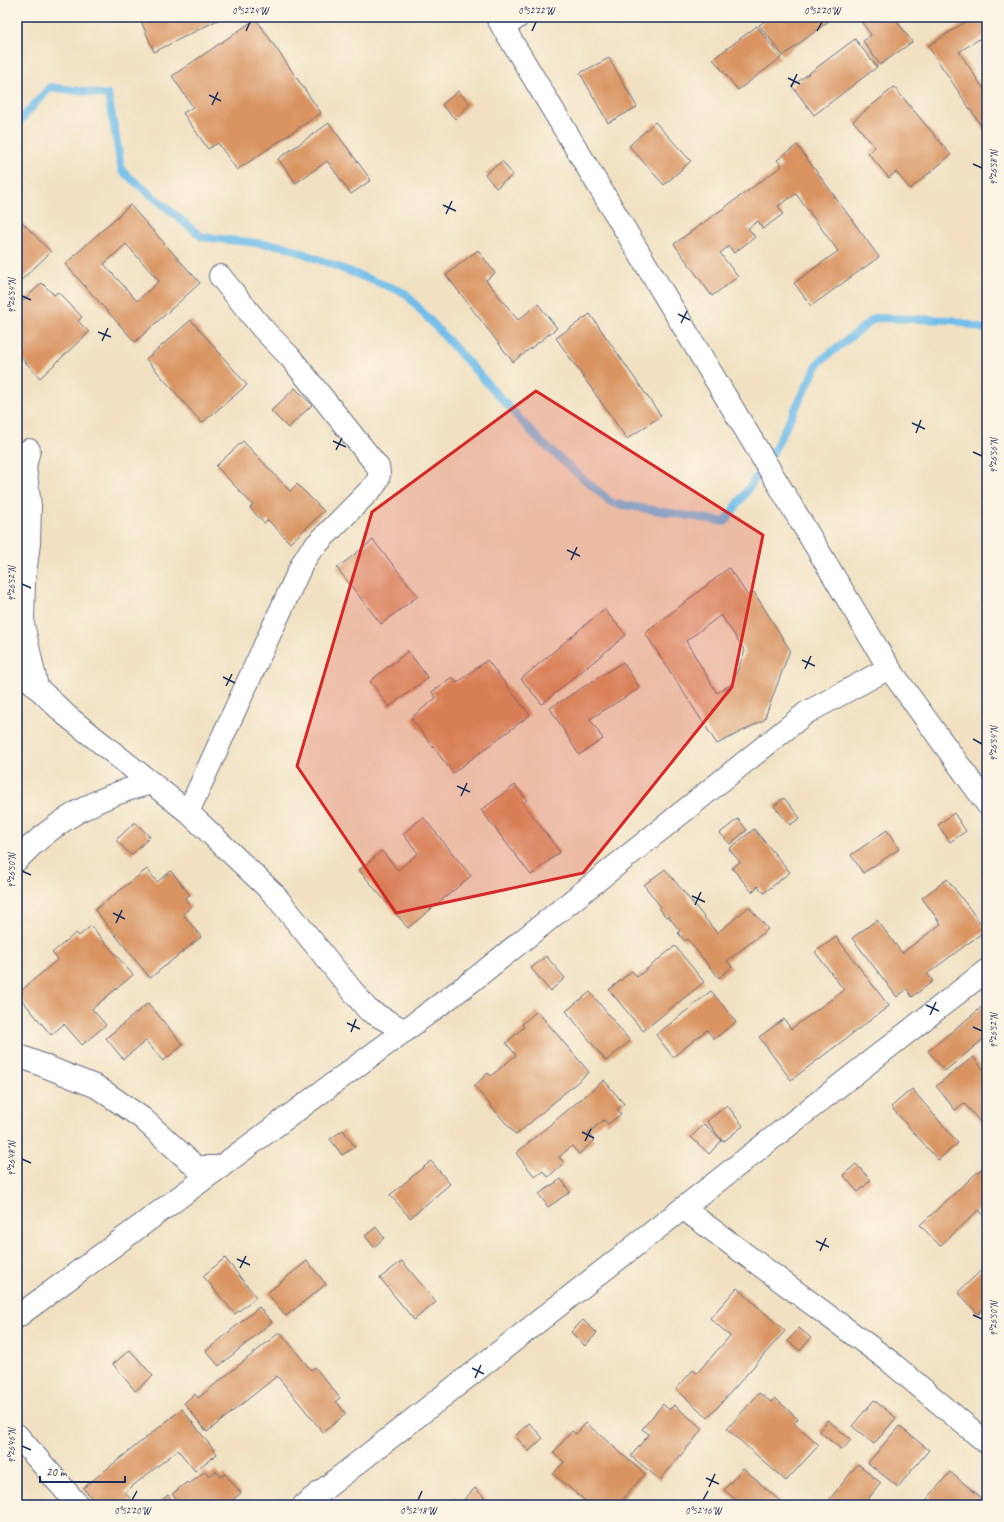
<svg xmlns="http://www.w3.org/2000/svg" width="1004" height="1522" font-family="Caveat,sans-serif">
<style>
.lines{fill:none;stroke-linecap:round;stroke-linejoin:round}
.stream{stroke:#71beeb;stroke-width:8}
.building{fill:#d99462;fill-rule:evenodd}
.minor-casing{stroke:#666d81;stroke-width:24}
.minor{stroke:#fff;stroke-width:22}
.marked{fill:#d62828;fill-opacity:0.2;stroke:#d62828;stroke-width:3;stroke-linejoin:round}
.ticks{fill:none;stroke:#1b2f5e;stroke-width:1.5}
.neatline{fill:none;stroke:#1b2f5e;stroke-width:1.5}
.ticks-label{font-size:10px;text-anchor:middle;fill:#1b2f5e}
</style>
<rect width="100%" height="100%" fill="#fcf5e5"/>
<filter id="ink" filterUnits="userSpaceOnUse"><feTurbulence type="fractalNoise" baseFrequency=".025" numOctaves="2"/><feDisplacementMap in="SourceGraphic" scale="8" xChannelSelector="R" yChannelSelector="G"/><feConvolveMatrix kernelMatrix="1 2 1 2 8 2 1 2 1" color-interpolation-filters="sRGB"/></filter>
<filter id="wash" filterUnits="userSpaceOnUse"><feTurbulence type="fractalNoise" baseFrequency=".012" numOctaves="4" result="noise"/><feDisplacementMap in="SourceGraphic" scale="16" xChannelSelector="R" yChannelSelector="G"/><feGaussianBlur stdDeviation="0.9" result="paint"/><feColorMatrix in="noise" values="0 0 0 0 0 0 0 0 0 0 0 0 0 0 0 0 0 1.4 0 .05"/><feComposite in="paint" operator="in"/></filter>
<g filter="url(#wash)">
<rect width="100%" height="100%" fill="#f1e1c2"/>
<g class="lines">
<polyline class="stream" points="17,124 50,87 108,95 122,171 202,237 284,246 405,293 541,442 612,503 725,522 771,456 819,362 875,318 953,320 987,330"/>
</g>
<g id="blocks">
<g class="building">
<polygon points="148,17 224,17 154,52 141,21"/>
<polygon points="771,17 834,17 783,56 759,25"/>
<polygon points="858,17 894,17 912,42 880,65 863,41 871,35"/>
<polygon points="973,17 987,17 987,34 959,52 987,94 986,133 928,46"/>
<polygon points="256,19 321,113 237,170 218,143 208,149 183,113 193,107 172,76"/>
<polygon points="757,26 781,58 738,90 713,59"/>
<polygon points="855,39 877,67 814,115 792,86"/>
<polygon points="609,58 637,107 608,123 580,73"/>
<polygon points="894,87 951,155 910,189 896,172 889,178 868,153 875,147 853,121"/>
<polygon points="458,91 470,104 455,119 442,105"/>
<polygon points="655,122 691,161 664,185 629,146"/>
<polygon points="329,123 371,180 351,194 327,161 296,183 278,159"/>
<polygon points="797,145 879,257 811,306 794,283 838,251 796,194 778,206 783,214 763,229 758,221 748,228 755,237 734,253 729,246 720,253 738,277 712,296 674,244 782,166 777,160"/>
<polygon points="502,161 513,175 496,188 485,174"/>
<path d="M130 205 200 283 135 342 65 264ZM126 244 159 281 137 301 104 264Z"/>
<polygon points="17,217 51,252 17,284"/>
<polygon points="478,250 495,273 486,280 518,320 538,304 557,328 513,362 446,275"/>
<polygon points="42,283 54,295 58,292 82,317 78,321 89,332 40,378 17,353 17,306"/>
<polygon points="590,314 661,416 627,439 556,338"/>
<polygon points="191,320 247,385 202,423 146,359"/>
<polygon points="295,388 312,405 288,428 271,411"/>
<polygon points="243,441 290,491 297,484 324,511 290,543 268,520 264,523 250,508 253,505 216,466"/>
<polygon points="373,540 418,596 381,624 337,568"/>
<path d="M729 568 748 596 754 592 790 650 764 720 717 744 645 633ZM721 615 745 651 732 684 717 693 686 641Z"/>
<polygon points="604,609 626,635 542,704 521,679"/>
<polygon points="408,651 428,678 389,707 370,681"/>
<polygon points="487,660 530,715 453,773 411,718 436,698 432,692 452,677 457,683"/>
<polygon points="623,662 640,688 590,719 603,739 579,755 550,708"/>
<polygon points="515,785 527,800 523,803 560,852 531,875 481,810"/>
<polygon points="784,798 800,818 790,825 774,806"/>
<polygon points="954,813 966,831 950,842 938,825"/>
<polygon points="423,817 471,876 408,928 359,870 382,851 398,870 418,853 403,834"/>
<polygon points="738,819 747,830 730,844 720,833"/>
<polygon points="135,822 150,837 131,855 116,840"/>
<polygon points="754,829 790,872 764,893 758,886 752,892 732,868 740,862 729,849"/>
<polygon points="887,830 899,849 863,873 851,855"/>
<polygon points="147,869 157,882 171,871 190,895 185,898 191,907 183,914 201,937 150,978 95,910"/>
<polygon points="665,869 717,933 749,907 768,929 727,961 732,967 719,978 687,939 685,941 678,933 680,931 668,916 666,917 659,908 661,907 644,885"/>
<polygon points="947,879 986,930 927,974 933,981 912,997 907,989 897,997 852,938 877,920 902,953 941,924 922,898"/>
<polygon points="91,926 133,975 92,1009 106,1025 82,1045 64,1024 51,1035 17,994 58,959 52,953 76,933 79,936"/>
<polygon points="836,937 889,1006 791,1080 759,1037 784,1019 791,1029 844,990 815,952"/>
<polygon points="675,946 704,982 643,1031 609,990 632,971 637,977"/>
<polygon points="546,956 565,978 550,991 531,968"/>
<polygon points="711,991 736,1022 714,1039 707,1030 673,1057 656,1035"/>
<polygon points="590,992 630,1041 606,1061 566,1011"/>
<polygon points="148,1003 183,1045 163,1061 146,1041 123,1059 106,1038"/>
<polygon points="983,1006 987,1010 987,1036 945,1071 928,1051"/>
<polygon points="537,1011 589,1072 516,1135 474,1086 488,1073 491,1076 516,1055 506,1043 524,1027 522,1024"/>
<polygon points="973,1057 983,1069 987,1066 987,1130 964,1103 955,1110 936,1086"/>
<polygon points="604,1080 624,1104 617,1109 621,1114 608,1124 604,1120 588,1133 594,1141 579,1154 572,1146 559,1157 564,1163 548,1177 543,1171 535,1177 516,1153"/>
<polygon points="912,1089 958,1143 938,1160 891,1107"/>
<polygon points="727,1105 743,1126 723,1142 707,1121"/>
<polygon points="704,1124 722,1140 709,1154 691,1137"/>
<polygon points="343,1130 355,1147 342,1155 330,1139"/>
<polygon points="431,1161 450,1184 410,1218 390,1195"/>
<polygon points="856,1164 871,1180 858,1192 843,1175"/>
<polygon points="981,1169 987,1176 987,1219 979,1210 940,1246 920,1225"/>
<polygon points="561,1179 570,1192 548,1207 539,1194"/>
<polygon points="376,1227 384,1238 374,1247 365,1236"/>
<polygon points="225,1258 256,1297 235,1314 203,1276"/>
<polygon points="307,1261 326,1284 286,1316 267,1293"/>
<polygon points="402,1261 436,1302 414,1320 380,1278"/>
<polygon points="987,1265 987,1305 978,1314 958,1292"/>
<polygon points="737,1288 785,1331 708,1418 676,1389 693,1370 697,1373 730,1336 710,1318"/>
<polygon points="259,1307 272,1322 219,1366 206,1351"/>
<polygon points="583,1320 597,1333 585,1346 571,1332"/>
<polygon points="799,1328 811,1338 800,1351 788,1341"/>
<polygon points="280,1332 311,1370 315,1367 340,1398 336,1401 346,1414 323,1432 277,1376 207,1432 184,1403 195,1394 198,1398"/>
<polygon points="130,1350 153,1376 135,1391 113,1364"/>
<polygon points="759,1393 771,1402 775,1398 798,1419 794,1423 819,1445 786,1481 727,1429"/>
<polygon points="874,1400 896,1418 874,1444 852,1426"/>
<polygon points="663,1404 669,1410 674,1405 703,1429 660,1480 631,1456 649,1434 642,1429"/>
<polygon points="182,1409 217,1454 195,1471 178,1450 125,1492 131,1500 124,1505 97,1505 83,1488"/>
<polygon points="828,1420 851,1440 842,1450 819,1431"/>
<polygon points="529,1423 543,1438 529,1451 515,1436"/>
<polygon points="586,1423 645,1474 618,1505 590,1505 553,1474 564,1462 553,1453 572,1431 576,1434"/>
<polygon points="899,1426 929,1450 898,1487 868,1463"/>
<polygon points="858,1464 881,1483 863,1505 825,1505"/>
<polygon points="743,1468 781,1502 778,1505 742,1505 724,1490"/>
<polygon points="205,1471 209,1476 216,1471 221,1477 225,1474 241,1493 229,1503 231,1505 182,1505 172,1494 187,1482 189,1484"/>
<polygon points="950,1472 983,1499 978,1505 922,1505"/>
<polygon points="475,1488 492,1505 447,1505 453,1499 459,1505"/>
<polygon points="168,1495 176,1505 156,1505"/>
</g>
</g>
</g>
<g filter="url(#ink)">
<use href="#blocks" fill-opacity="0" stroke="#666d81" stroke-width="1"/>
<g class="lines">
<defs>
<g id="minor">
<polyline points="497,17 889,668 987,804"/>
<polyline points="503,28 518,17"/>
<polyline points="29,450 25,467 30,506 29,543 24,582 23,624 37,687"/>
<polyline points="17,668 67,716 188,812 274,894 368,1010 405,1031"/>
<path d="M188 812 302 564 310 551 374 486C379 479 380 475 378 467L290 357 262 328 220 276"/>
<path d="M17 860C54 821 99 795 152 783"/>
<polyline points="17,1055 97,1087 142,1118 196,1167 221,1167"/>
<polyline points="684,1209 888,1360 987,1443"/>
<polyline points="17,1317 472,981 806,713 889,668"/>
<polyline points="17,1435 78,1505"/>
<polyline points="304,1505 987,970"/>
</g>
</defs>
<use href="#minor" class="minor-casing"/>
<use href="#minor" class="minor"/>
</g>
</g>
<path class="marked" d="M536 391 763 535 732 687 583 873 396 913 297 766 372 512Z"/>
<path class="ticks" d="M246 31 250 22M532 31 536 22M817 31 822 22M788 78 800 84M791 87 797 74M209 95 221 101M212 105 218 92M973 164 982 168M443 205 456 211M446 214 452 201M22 296 31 300M678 314 690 320M681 323 687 311M98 332 111 337M102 341 108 328M912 423 925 429M916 433 921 420M333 441 346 447M336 450 342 438M973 452 982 456M567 550 580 556M571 560 577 547M22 584 31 588M802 660 815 666M805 669 811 656M223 677 235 683M226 686 232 674M973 739 982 744M457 786 470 792M461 796 467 783M22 871 31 875M692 896 705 902M695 905 701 892M113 913 125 919M116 923 122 910M926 1005 939 1011M930 1015 936 1002M347 1023 360 1029M973 1027 982 1031M351 1032 356 1019M582 1132 594 1138M585 1141 591 1129M22 1159 31 1163M816 1241 829 1247M820 1251 826 1238M237 1259 250 1265M240 1268 246 1256M973 1315 982 1319M472 1368 484 1374M475 1378 481 1365M22 1446 31 1450M706 1478 719 1484M709 1487 715 1474M132 1500 137 1491M418 1500 422 1491M703 1500 708 1491"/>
<rect width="1004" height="1522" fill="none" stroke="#fcf5e5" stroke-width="44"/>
<path d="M40 1476v6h85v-6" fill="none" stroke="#1b2f5e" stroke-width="2"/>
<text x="46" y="1476" font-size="12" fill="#1b2f5e" stroke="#fcf5e5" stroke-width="3" paint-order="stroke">20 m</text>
<rect x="22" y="22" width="960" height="1478" class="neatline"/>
<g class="ticks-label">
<text x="250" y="14">0°52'24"W</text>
<text x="536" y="14">0°52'22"W</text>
<text x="822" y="14">0°52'20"W</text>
<text transform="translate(993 168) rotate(-90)" y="4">9°26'58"N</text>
<text transform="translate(11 296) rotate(-90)" y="4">9°26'54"N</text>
<text transform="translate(993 456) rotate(-90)" y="4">9°26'56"N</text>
<text transform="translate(11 584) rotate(-90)" y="4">9°26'52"N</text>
<text transform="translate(993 744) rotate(-90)" y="4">9°26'54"N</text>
<text transform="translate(11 871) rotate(-90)" y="4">9°26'50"N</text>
<text transform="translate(993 1031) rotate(-90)" y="4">9°26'52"N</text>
<text transform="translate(11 1159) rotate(-90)" y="4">9°26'48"N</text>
<text transform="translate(993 1319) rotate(-90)" y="4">9°26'50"N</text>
<text transform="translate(11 1446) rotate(-90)" y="4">9°26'46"N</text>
<text x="132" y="1514">0°52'20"W</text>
<text x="418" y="1514">0°52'18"W</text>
<text x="703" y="1514">0°52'16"W</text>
</g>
</svg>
